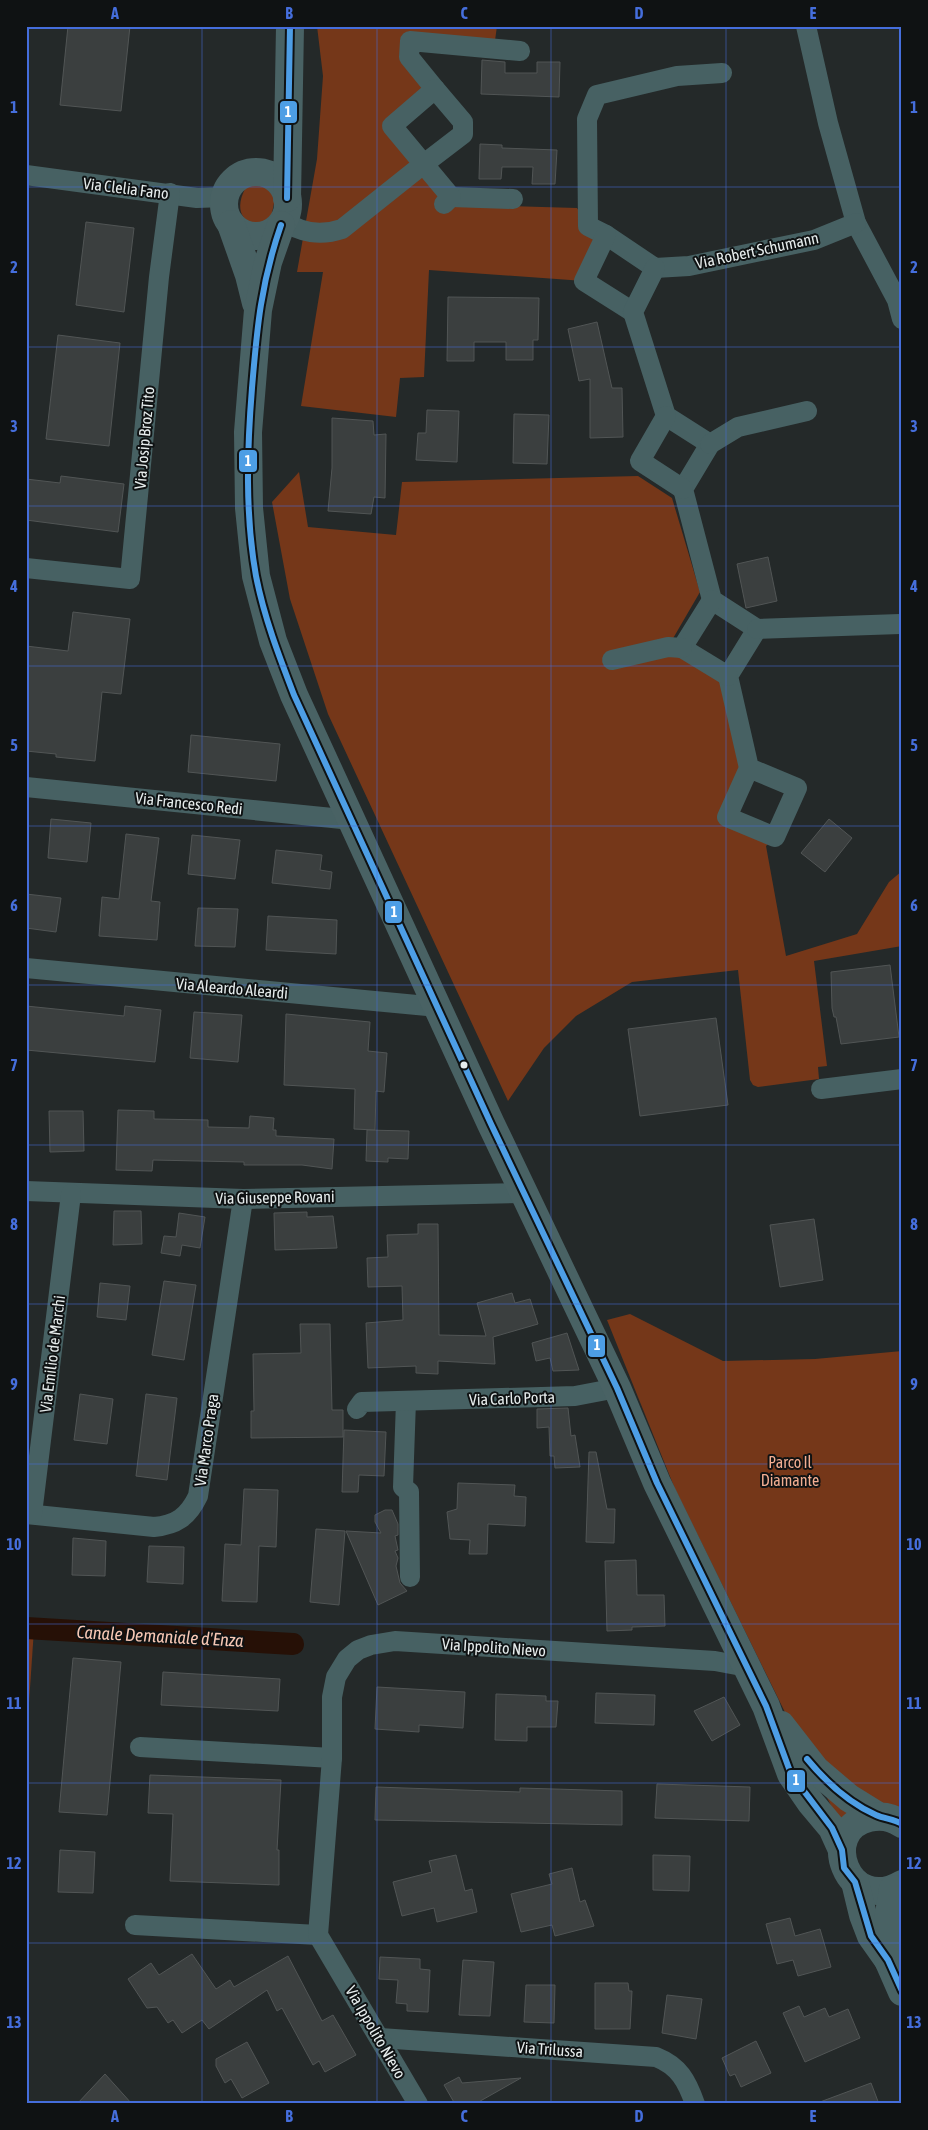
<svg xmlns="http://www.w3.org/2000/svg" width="928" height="2130" font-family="'Asap Condensed',sans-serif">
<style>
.green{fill:#753719}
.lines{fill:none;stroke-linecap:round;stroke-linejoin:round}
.canal{stroke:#261006;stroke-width:22}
.building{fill:#3b3f3f;stroke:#515555}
.street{stroke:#476163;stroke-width:20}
.primary{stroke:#496264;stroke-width:28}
.bus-1-casing{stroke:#0f1213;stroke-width:10}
.bus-1{stroke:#4d9ee5;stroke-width:6}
.grid{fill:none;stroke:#456edc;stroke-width:1;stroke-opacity:0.55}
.bus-dot{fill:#e6ecec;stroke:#0f1213;stroke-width:2}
.labels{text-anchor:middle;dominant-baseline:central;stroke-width:4;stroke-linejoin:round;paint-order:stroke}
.street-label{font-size:16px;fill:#e6ecec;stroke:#0f1213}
.park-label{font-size:16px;fill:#f3ae92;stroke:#0f1213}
.water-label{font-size:18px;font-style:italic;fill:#f7c8b5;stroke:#0f1213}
.line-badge{stroke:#0f1213;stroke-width:2}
.badge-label{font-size:14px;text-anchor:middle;font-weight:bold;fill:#fff}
.neatline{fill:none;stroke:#456edc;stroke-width:2}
.grid-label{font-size:16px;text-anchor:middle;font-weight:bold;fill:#456edc}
</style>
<rect width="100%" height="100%" fill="#242929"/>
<g class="green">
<polygon points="317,26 497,26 494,48 410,41 435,89 393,126 445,204 577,208 588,226 606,235 584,281 429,270 424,377 400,378 396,417 301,406 323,272 297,272 317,159 323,76"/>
<path d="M256 182 269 188 275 198 271 218 256 226C237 219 237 203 246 187Z"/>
<polygon points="299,472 308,527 396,535 402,482 638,476 672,498 700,592 668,647 728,676 749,768 727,817 775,837 766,846 786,956 857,934 889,882 902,871 902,946 814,961 827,1066 818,1067 819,1079 758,1087 753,1085 750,1080 738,970 632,982 576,1016 544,1048 508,1101 328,714 290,599 272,502"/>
<polygon points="630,1314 723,1361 815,1359 902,1351 902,1827 842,1828 675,1489 607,1320"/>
<polygon points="26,1628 34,1629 26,1747"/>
</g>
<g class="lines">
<polyline class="canal" points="26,1628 293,1644"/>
</g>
<g class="building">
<polygon points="68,26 130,26 121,111 60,105"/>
<polygon points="482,60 505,62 505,73 537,73 537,62 560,62 559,97 481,94"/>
<polygon points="480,144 502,145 502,148 557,150 555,184 532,184 533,167 502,167 501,179 479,179"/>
<polygon points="86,222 134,228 124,312 76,305"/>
<polygon points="448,297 539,298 538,340 533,340 533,360 506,360 506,342 474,342 474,361 447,361"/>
<polygon points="597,322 612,388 622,388 623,437 590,438 590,379 579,381 568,329"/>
<polygon points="58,335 120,343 109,446 46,439"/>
<polygon points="427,410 459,411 457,462 416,460 418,433 426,433"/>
<polygon points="514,414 549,415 547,464 513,463"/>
<polygon points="332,418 373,421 374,435 386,434 385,498 374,497 371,514 328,511 332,468"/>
<polygon points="61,476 124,484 118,532 26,520 26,479 60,483"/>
<polygon points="768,557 777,601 746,608 737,564"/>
<polygon points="73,612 130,619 121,694 102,692 95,761 56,757 56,754 26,751 26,646 68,651"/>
<polygon points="191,735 280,744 276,781 188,772"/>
<polygon points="51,819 91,823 87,862 48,858"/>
<polygon points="829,819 852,838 825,872 801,853"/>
<polygon points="126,834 159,838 151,901 160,902 157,940 99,936 102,897 119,899"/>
<polygon points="192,835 240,840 235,879 188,874"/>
<polygon points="276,850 322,855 320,870 332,872 330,889 272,883"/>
<polygon points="26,894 61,898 56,932 26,928"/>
<polygon points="198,908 238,909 235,947 195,946"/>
<polygon points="268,916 337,920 336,954 266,950"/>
<polygon points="890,965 899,1037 841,1044 836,1017 834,1017 832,1008 831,972"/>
<polygon points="26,1006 124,1016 125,1006 161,1010 155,1062 26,1050"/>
<polygon points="194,1012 242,1015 238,1062 190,1058"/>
<polygon points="286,1014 370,1022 368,1051 387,1053 384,1092 376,1091 375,1130 354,1129 355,1089 284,1085"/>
<polygon points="716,1018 728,1105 640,1116 628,1029"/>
<polygon points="118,1110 154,1111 154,1119 208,1120 208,1127 249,1128 250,1116 274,1118 273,1130 276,1130 276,1136 334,1139 332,1169 302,1165 244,1165 244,1162 153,1160 152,1171 116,1170"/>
<polygon points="49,1111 83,1111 84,1151 50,1152"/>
<polygon points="367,1130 409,1131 408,1159 388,1158 388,1162 366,1161"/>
<polygon points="114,1211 141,1211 142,1244 113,1245"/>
<polygon points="307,1212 307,1217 333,1216 337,1248 275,1250 274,1213"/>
<polygon points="179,1213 205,1217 200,1248 182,1245 180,1256 161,1253 164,1236 176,1237"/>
<polygon points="814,1219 823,1280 780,1287 770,1225"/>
<polygon points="418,1224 438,1224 439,1335 486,1336 477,1303 512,1293 515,1303 530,1299 538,1324 493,1337 495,1364 438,1361 438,1374 416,1373 416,1366 368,1368 366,1323 403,1320 402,1286 368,1287 367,1258 388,1257 387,1235 418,1234"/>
<polygon points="164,1281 196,1285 184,1360 152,1355"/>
<polygon points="100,1283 130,1286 126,1320 97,1317"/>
<polygon points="300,1324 330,1324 332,1410 343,1410 343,1437 251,1438 251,1411 254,1411 253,1354 301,1353"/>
<polygon points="567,1333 579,1370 553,1371 550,1358 536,1361 532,1343"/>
<polygon points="80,1394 113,1399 107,1444 74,1440"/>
<polygon points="146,1394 177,1398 167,1480 136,1476"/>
<polygon points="568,1408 571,1436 575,1435 580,1467 555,1468 554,1456 550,1456 549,1427 537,1428 537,1409"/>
<polygon points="344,1430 386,1432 384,1476 359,1475 358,1492 342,1492"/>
<polygon points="589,1452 596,1452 607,1509 615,1509 614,1543 586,1542"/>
<polygon points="458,1483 515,1485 514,1496 526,1497 525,1526 488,1524 487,1554 469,1554 470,1540 450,1539 447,1512 457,1509"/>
<polygon points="244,1489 278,1490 276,1547 259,1546 257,1602 222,1601 225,1544 241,1545"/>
<polygon points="385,1510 392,1510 398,1524 398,1535 395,1536 398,1550 395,1551 398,1558 396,1566 400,1583 407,1591 378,1605 346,1531 381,1533 375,1522 375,1515"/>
<polygon points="316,1529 345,1531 339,1605 310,1602"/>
<polygon points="73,1538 106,1541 105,1576 72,1575"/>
<polygon points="149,1546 184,1547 183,1584 147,1582"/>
<polygon points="636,1560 637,1595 664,1595 665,1626 632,1627 632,1630 607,1631 605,1561"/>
<polygon points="73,1658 121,1662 107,1815 59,1812"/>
<polygon points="163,1672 280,1679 278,1711 161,1705"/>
<polygon points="377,1687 465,1692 463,1728 419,1725 419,1732 375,1729"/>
<polygon points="596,1693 655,1695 654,1725 595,1723"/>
<polygon points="496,1694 546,1696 546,1701 558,1701 556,1727 527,1727 527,1741 495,1740"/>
<polygon points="724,1697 740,1725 712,1741 694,1711"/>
<polygon points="150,1775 281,1780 277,1850 279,1850 279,1885 170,1881 173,1814 148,1813"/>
<polygon points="657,1784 750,1787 749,1821 655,1818"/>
<polygon points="376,1787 520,1792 520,1788 622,1791 622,1825 375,1820"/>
<polygon points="60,1850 95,1852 93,1893 58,1892"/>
<polygon points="456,1855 465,1891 472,1889 477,1912 437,1922 434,1908 402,1916 393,1882 432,1872 429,1861"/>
<polygon points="653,1855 690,1856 689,1891 653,1890"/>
<polygon points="572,1868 580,1902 585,1900 594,1926 555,1936 552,1925 521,1932 511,1894 552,1884 549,1874"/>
<polygon points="790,1918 795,1936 820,1929 831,1967 798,1976 793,1960 777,1964 766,1924"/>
<polygon points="192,1954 216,1989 230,1980 234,1987 288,1956 322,2021 333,2015 356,2055 325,2072 319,2061 313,2065 282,2008 277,2011 267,1990 209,2029 202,2020 182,2033 173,2020 168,2023 157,2007 147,2008 128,1979 151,1963 159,1975"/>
<polygon points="380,1957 420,1959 420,1969 430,1970 428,2012 407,2011 407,2004 396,2003 398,1980 379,1979"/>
<polygon points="463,1960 494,1962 490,2016 459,2015"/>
<polygon points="595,1983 628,1983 629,1991 632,1991 630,2029 595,2029"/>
<polygon points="526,1985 555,1985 554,2023 524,2022"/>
<polygon points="667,1995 702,1999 696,2039 662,2033"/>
<polygon points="799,2006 804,2017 825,2008 829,2017 848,2009 860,2038 805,2062 783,2013"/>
<polygon points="756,2041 771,2073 741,2087 735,2074 730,2076 722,2058"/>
<polygon points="247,2042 269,2083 242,2098 231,2079 225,2083 216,2066 216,2059"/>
<polygon points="105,2074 132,2104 77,2104"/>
<polygon points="459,2077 462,2083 521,2078 475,2104 455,2104 444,2085"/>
<polygon points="871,2083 879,2104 820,2104 820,2102"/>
</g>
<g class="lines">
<g class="street">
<polyline points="806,26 828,123 856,223 897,300 902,319"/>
<polyline points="722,73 677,76 597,95 587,119 588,226 606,235 655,268 689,266 814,240 856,223"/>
<polyline points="435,89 409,57 410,41 520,51"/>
<polyline points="26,175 197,198 225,197"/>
<polyline points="451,197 513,199"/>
<path d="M283 220C300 233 321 236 342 229L416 170 463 134V122L435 89 392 126 451 197 444 204"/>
<polyline points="606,235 584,281 633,312"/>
<polyline points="655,268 633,312 666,416 710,444 683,489 712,600 757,629 728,676 749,768 797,788 775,837 727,817 749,768"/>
<polyline points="666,416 640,461 683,489"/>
<polyline points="710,444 738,427 807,411"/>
<polyline points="26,568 130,579 159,277 170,193"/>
<polyline points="712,600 682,648 728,676"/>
<polyline points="757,629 900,624"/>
<polyline points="612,660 668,647 682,648"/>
<polyline points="26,787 352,820"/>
<polyline points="26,968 438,1007"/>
<polyline points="821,1089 902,1079"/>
<polyline points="26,1191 243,1199 525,1193"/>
<polyline points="406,1401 403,1487 409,1492 410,1577"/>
<polyline points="357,1409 362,1402 575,1396 617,1388"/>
<path d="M26 1514 154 1527C176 1525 188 1517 198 1496L243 1199"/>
<polyline points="32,1514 71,1194"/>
<polyline points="140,1747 332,1758"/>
<polyline points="135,1925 318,1935"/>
<path d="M380 2038 656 2057C679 2066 687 2081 695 2104"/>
<polyline points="418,2104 318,1935 332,1758 332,1697 336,1677 347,1659 358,1650 371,1645 395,1641 715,1661 747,1667"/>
</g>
<g class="primary">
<circle cx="256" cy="204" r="32"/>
<polyline points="287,198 290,26"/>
<polyline points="231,224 249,275 256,303"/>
<polyline points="281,225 268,262 258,310 248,432 249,508 256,576 273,641 294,695 491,1124 617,1388 657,1483 766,1706 791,1774 811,1803 832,1828 842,1850"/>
<polyline points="781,1725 816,1770 849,1798 878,1816"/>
<path d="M902 1824C892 1817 881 1815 869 1818 817 1830 847 1916 902 1884"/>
<polyline points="855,1882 863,1915 871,1936 888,1960 902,1992"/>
<polyline points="888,1960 888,1920 893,1889"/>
</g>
<defs>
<g id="bus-1">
<polyline points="287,198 290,26"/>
<path d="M281 225C261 283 257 327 252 388 247 450 245 515 256 576 264 617 279 656 294 695L491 1124 617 1388 657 1483 766 1706 791 1774 832 1828 842 1850 844 1868 855 1882 871 1936 888 1960 902 1991"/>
<path d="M807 1759C826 1782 849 1803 876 1815 885 1819 894 1819 902 1824"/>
</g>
</defs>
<use href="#bus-1" class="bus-1-casing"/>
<use href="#bus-1" class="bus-1"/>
</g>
<path class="grid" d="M202 26V2104M377 26V2104M551 26V2104M726 26V2104M26 187H902M26 347H902M26 506H902M26 666H902M26 826H902M26 985H902M26 1145H902M26 1304H902M26 1464H902M26 1624H902M26 1783H902M26 1943H902"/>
<circle class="bus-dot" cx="464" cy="1065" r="4.5"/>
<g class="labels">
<g class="street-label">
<text transform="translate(126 188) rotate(7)">Via Clelia Fano</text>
<text transform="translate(757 250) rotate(-12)">Via Robert Schumann</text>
<text transform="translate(144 438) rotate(-85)">Via Josip Broz Tito</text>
<text transform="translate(189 803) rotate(6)">Via Francesco Redi</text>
<text transform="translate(232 988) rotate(5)">Via Aleardo Aleardi</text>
<text transform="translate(275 1197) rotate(-1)">Via Giuseppe Rovani</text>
<text transform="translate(52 1354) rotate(-83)">Via Emilio de Marchi</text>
<text transform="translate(512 1398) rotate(-2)">Via Carlo Porta</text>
<text transform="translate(206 1440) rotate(-82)">Via Marco Praga</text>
<text transform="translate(494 1647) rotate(4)">Via Ippolito Nievo</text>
<text transform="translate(376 2032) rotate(60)">Via Ippolito Nievo</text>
<text transform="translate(550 2049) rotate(4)">Via Trilussa</text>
</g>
<g class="park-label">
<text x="790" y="1462">Parco Il<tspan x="790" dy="18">Diamante</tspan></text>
</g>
<g class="water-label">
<text transform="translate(160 1636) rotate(3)">Canale Demaniale d'Enza</text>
</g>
</g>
<g class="line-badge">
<rect x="279" y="100" width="19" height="24" rx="5" fill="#4d9ee5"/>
<rect x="238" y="449" width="20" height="24" rx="5" fill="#4d9ee5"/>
<rect x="384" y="900" width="19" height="24" rx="5" fill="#4d9ee5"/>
<rect x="587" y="1334" width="19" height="24" rx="5" fill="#4d9ee5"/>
<rect x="786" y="1769" width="20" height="24" rx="5" fill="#4d9ee5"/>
</g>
<g class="badge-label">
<text x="288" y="117">1</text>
<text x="248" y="466">1</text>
<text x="394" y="917">1</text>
<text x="597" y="1350">1</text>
<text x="796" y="1785">1</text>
</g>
<rect width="928" height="2130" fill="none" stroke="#0f1213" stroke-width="55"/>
<rect x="28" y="28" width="872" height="2074" class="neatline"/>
<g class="grid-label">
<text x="115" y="19">A</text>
<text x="289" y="19">B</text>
<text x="464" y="19">C</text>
<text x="639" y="19">D</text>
<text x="813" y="19">E</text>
<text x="14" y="113">1</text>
<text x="914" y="113">1</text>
<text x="14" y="273">2</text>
<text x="914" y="273">2</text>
<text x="14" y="432">3</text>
<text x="914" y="432">3</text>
<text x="14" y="592">4</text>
<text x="914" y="592">4</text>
<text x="14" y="751">5</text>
<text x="914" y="751">5</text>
<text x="14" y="911">6</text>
<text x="914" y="911">6</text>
<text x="14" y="1071">7</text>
<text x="914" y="1071">7</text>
<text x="14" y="1230">8</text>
<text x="914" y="1230">8</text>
<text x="14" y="1390">9</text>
<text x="914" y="1390">9</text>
<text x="14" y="1550">10</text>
<text x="914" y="1550">10</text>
<text x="14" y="1709">11</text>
<text x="914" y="1709">11</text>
<text x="14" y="1869">12</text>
<text x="914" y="1869">12</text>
<text x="14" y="2028">13</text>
<text x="914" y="2028">13</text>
<text x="115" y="2122">A</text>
<text x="289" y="2122">B</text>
<text x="464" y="2122">C</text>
<text x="639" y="2122">D</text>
<text x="813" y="2122">E</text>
</g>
</svg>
